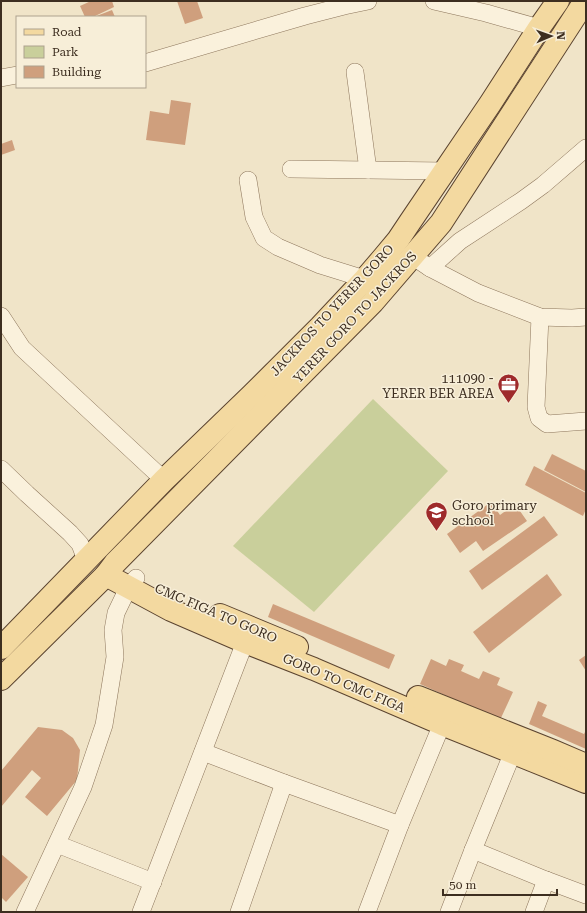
<svg xmlns="http://www.w3.org/2000/svg" width="587" height="913" font-family="'Roboto Serif',serif">
<style>
.green{fill:#c9cf9b}
.building{fill:#cf9f7d}
.lines{fill:none;stroke-linecap:round;stroke-linejoin:round}
.minor-casing{stroke:#8d765c;stroke-width:18}
.primary-casing{stroke:#5b4430;stroke-width:24}
.minor{stroke:#faf1dc;stroke-width:17}
.primary{stroke:#f3d9a0;stroke-width:22}
.labels{text-anchor:middle;dominant-baseline:central;stroke-width:3;stroke-linejoin:round;paint-order:stroke}
.street-label{font-size:13px;fill:#3d2e20;stroke:#f7eed8}
.poi-label{font-size:13px;fill:#3d2e20;stroke:#f7eed8;text-anchor:end}
</style>
<rect width="100%" height="100%" fill="#f0e4c8"/>
<polygon class="green" points="373,399 448,471 314,612 233,546"/>
<g class="building">
<polygon points="91,1 112,1 114,7 93,17 85,17 80,6"/>
<polygon points="177,1 197,1 203,18 185,24"/>
<polygon points="112,10 115,17 94,17"/>
<polygon points="171,100 191,103 185,145 146,140 150,111 169,114"/>
<polygon points="12,140 15,150 1,155 1,144"/>
<polygon points="552,454 586,471 586,492 544,470"/>
<polygon points="534,466 586,493 586,509 583,516 525,485"/>
<polygon points="491,502 500,515 515,504 527,521 483,551 476,541 460,553 447,534"/>
<polygon points="544,516 558,535 482,590 469,571"/>
<polygon points="547,574 562,595 489,653 473,632"/>
<polygon points="273,604 395,655 389,669 268,617"/>
<polygon points="586,655 586,671 579,660"/>
<polygon points="431,659 446,666 449,659 464,665 461,671 479,679 483,671 500,678 497,685 513,692 500,720 420,684"/>
<polygon points="538,701 547,705 542,716 584,734 586,730 586,749 529,724"/>
<polygon points="38,727 62,730 73,738 80,750 77,780 47,816 25,797 41,778 32,770 1,807 1,771"/>
<polygon points="1,854 28,877 6,902 1,897"/>
</g>
<g class="lines">
<defs>
<g id="minor">
<polyline points="434,1 486,13 539,28"/>
<polyline points="145,63 305,16 344,6 368,1"/>
<polyline points="355,72 368,170"/>
<polyline points="1,78 17,75"/>
<polyline points="291,169 445,171"/>
<polyline points="248,180 254,217 264,238 278,247 320,265 365,279"/>
<polyline points="421,262 430,268 478,293 540,317 572,318 586,317"/>
<polyline points="430,268 460,241 521,201 543,185 586,148"/>
<polyline points="1,316 22,348 164,480"/>
<polyline points="540,317 536,407 539,418 547,424 586,421"/>
<polyline points="1,469 27,494 70,533 80,544 86,560"/>
<polyline points="203,752 284,783 400,825"/>
<polyline points="57,844 153,882"/>
<polyline points="473,850 546,880 586,895"/>
<polyline points="25,912 83,787 104,725 115,657 113,630 116,613 128,588 136,578"/>
<polyline points="141,912 245,642"/>
<polyline points="239,912 284,783"/>
<polyline points="367,912 400,825 442,724"/>
<polyline points="449,912 473,850 513,752"/>
<polyline points="534,912 546,880"/>
</g>
<g id="primary">
<polyline points="106,575 171,610 245,642 314,669 442,724 586,782"/>
<polyline points="220,615 297,647"/>
<polyline points="1,648 164,480 252,395 320,327 365,279 383,258 398,240 410,222 490,104 539,28 558,1"/>
<polyline points="1,679 106,575 115,563 373,302 441,223 585,1"/>
<polyline points="418,697 553,751 586,765"/>
</g>
</defs>
<use href="#minor" class="minor-casing"/>
<use href="#primary" class="primary-casing"/>
<use href="#minor" class="minor"/>
<use href="#primary" class="primary"/>
</g>
<defs>
<symbol id="office-pin" viewBox="-11 -11 22 30"><path d="M0 17L-7.5 6A9.5 9.5 0 1 1 7.5 6Z" fill="#9e2a2b" stroke="#f7eed8"/><path d="M-6-3h4V-5.5h4V-3h4V5H-6ZM-1-4.5V-3h2v-1.5ZM-6 0V1H6V0Z" fill="#fff"/></symbol>
<symbol id="school-pin" viewBox="-11 -11 22 30"><path d="M0 17L-7.5 6A9.5 9.5 0 1 1 7.5 6Z" fill="#9e2a2b" stroke="#f7eed8"/><path d="M0-5L7-2L0 1L-7-2ZM-4 1L0 2.5L4 1V4Q0 6-4 4Z" fill="#fff"/></symbol>
</defs>
<g fill-rule="evenodd">
<use href="#office-pin" x="496" y="372" width="25" height="34"/>
<use href="#school-pin" x="424" y="500" width="25" height="34"/>
</g>
<g class="labels">
<g class="street-label">
<text transform="translate(332 310) rotate(-47)">JACKROS TO YERER GORO</text>
<text transform="translate(355 317) rotate(-47)">YERER GORO TO JACKROS</text>
<text transform="translate(216 613) rotate(23)">CMC FIGA TO GORO</text>
<text transform="translate(344 683) rotate(23)">GORO TO CMC FIGA</text>
</g>
<g class="poi-label">
<text x="494" y="378">111090 -<tspan x="494" dy="15">YERER BER AREA</tspan></text>
<text x="452" y="505" text-anchor="start">Goro primary<tspan x="452" dy="15">school</tspan></text>
</g>
</g>
<rect width="587" height="913" fill="none" stroke="#3d2e20" stroke-width="4"/>
<rect x="16" y="16" width="130" height="72" fill="#f7eed8" stroke="#ada18e"/>
<rect x="24" y="29" width="20" height="6" fill="#f3d9a0" stroke="#ada18e"/>
<text x="52" y="36" font-size="12" fill="#3d2e20">Road</text>
<rect x="24" y="46" width="20" height="12" fill="#c9cf9b" stroke="#ada18e"/>
<text x="52" y="56" font-size="12" fill="#3d2e20">Park</text>
<rect x="24" y="66" width="20" height="12" fill="#cf9f7d" stroke="#ada18e"/>
<text x="52" y="76" font-size="12" fill="#3d2e20">Building</text>
<g transform="translate(551 36) rotate(88)" stroke="#f7eed8" stroke-width="3" paint-order="stroke">
<path d="M0-3L7 15L0 10L-7 15Z" fill="#3d2e20"/>
<text y="-6" font-size="11" font-weight="bold" text-anchor="middle" fill="#3d2e20">N</text>
</g>
<path d="M443 889v6h114v-6" fill="none" stroke="#3d2e20" stroke-width="2"/>
<text x="449" y="889" font-size="12" fill="#3d2e20" stroke="#f7eed8" stroke-width="3" paint-order="stroke">50 m</text>
</svg>
